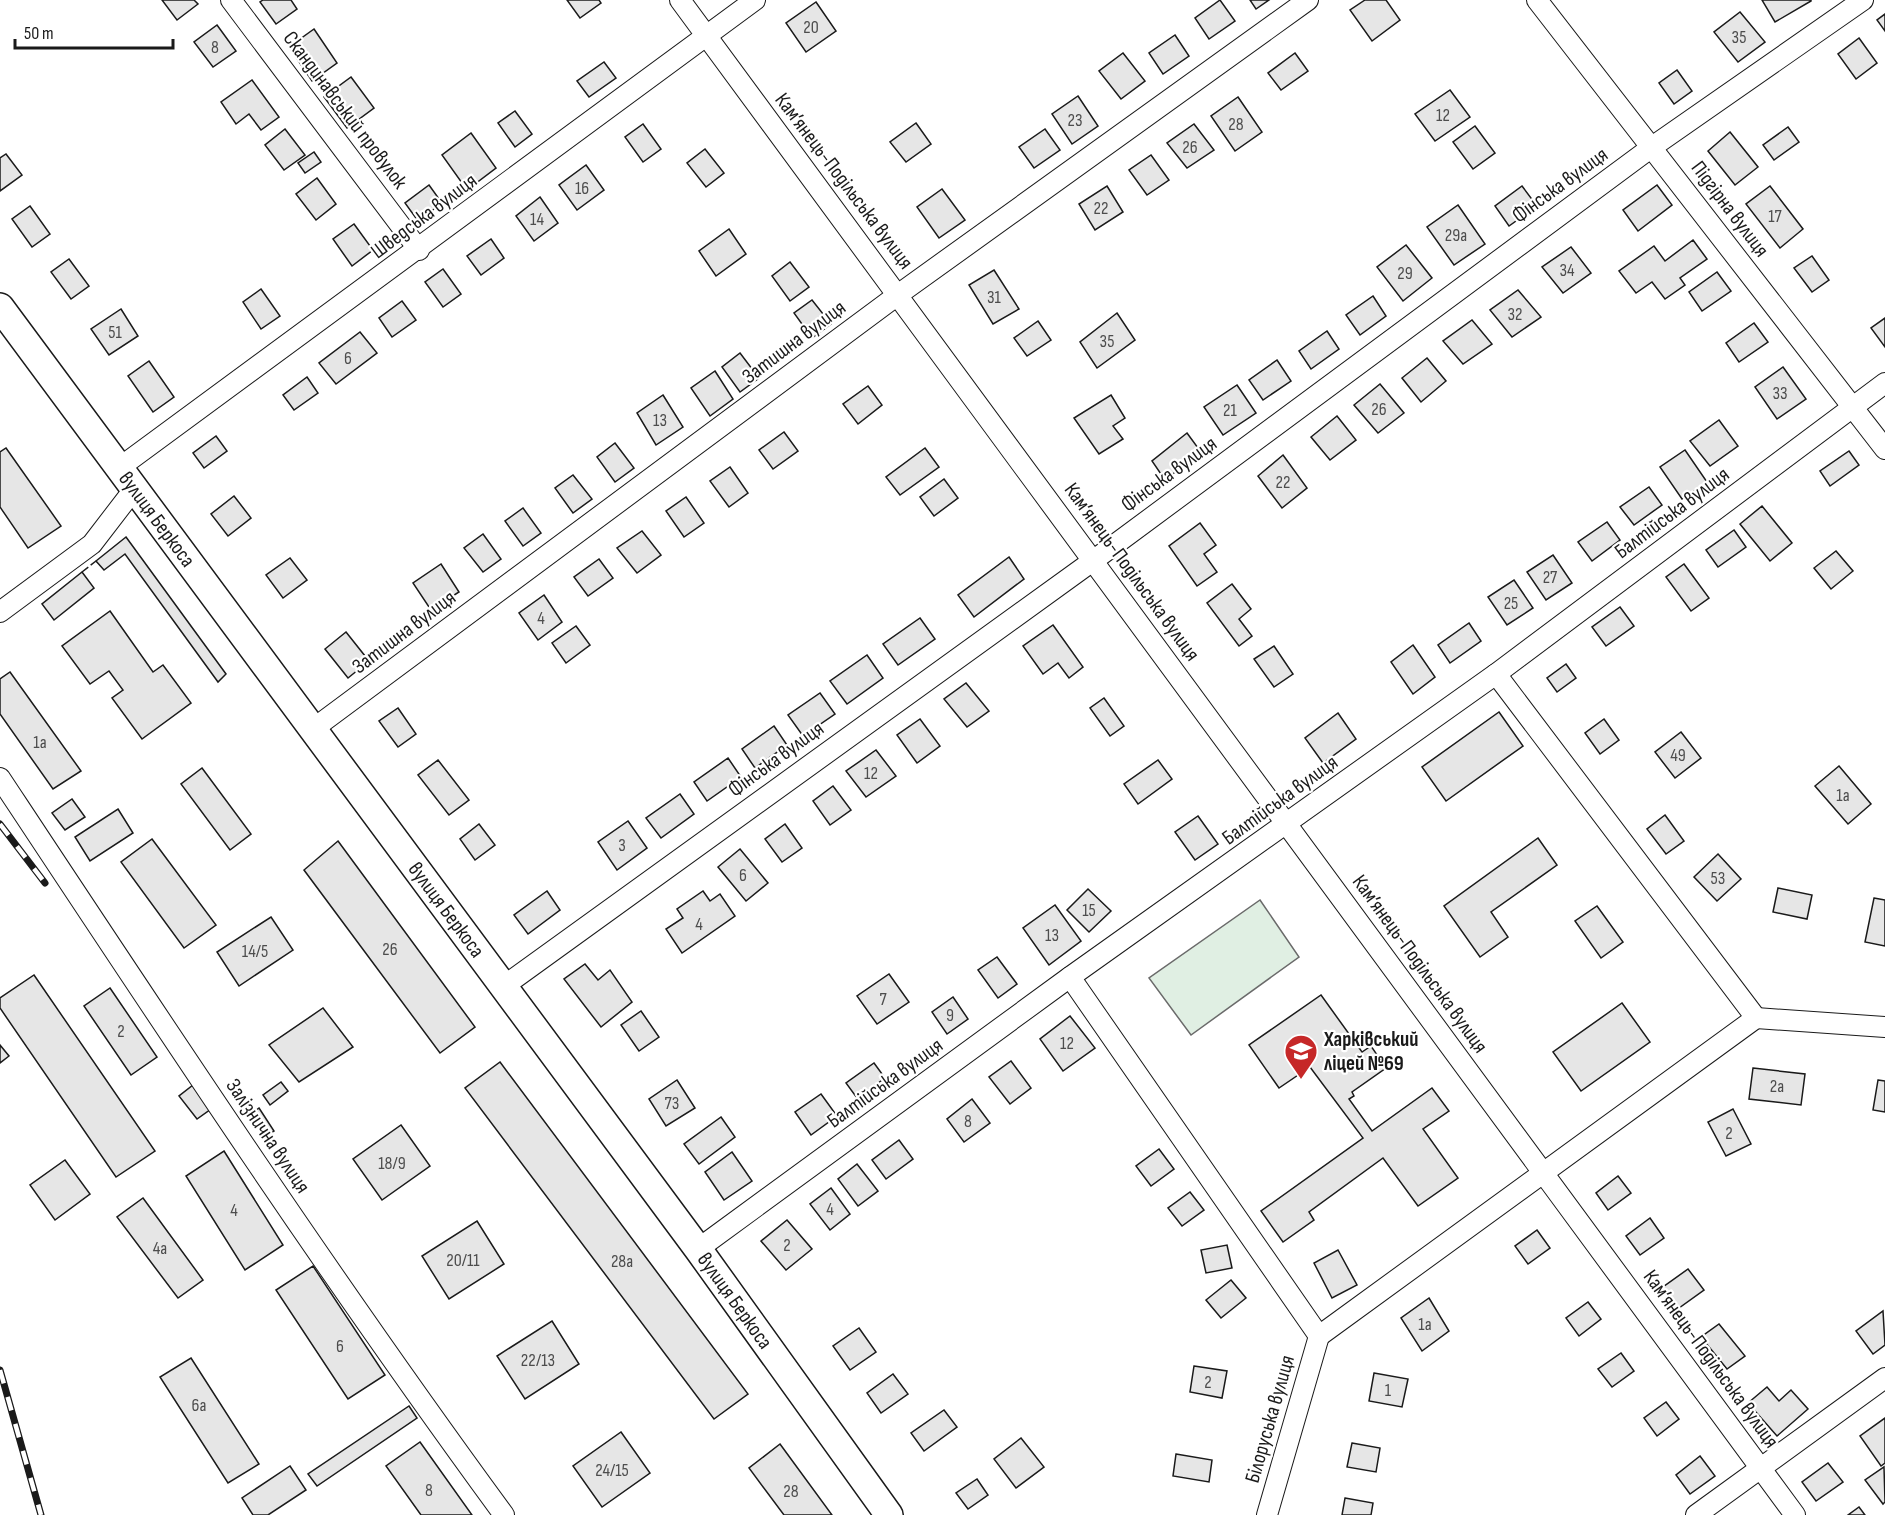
<svg xmlns="http://www.w3.org/2000/svg" width="1885" height="1515" font-family="'Sofia Sans Condensed',sans-serif">
<style>
.green{fill:#e0efe3;stroke:#6a6a6a;stroke-width:1.5}
.building{fill:#e6e6e6;stroke:#1a1a1a;stroke-width:1.5}
.lines{fill:none;stroke-linecap:round;stroke-linejoin:round}
.street-casing{stroke:#1a1a1a;stroke-width:22}
.secondary-casing{stroke:#1a1a1a;stroke-width:30}
.street{stroke:#fff;stroke-width:20}
.secondary{stroke:#fff;stroke-width:27}
.rail-casing{stroke:#1a1a1a;stroke-width:7}
.rail{stroke:#fff;stroke-width:4.5;stroke-dasharray:14;stroke-linecap:butt}
.fence{stroke:#1a1a1a;stroke-width:1.5;stroke-dasharray:8 3;stroke-linecap:butt}
.labels{text-anchor:middle;dominant-baseline:central;stroke-width:4.5;stroke-linejoin:round;paint-order:stroke}
.number-label{font-size:18px;fill:#4d4d4d}
.street-label{font-size:21px;fill:#1a1a1a;stroke:#fff}
.poi-label{font-size:21px;font-weight:bold;fill:#1a1a1a;stroke:#fff;text-anchor:start}
</style>
<rect width="100%" height="100%" fill="#fff"/>
<polygon class="green" points="1260,900 1299,957 1191,1035 1149,978"/>
<g class="building">
<polygon points="162,0 194,0 198,4 177,20"/>
<polygon points="263,0 291,0 297,9 276,24 260,2"/>
<polygon points="567,0 599,0 601,3 580,18"/>
<polygon points="1220,0 1235,21 1209,39 1195,18"/>
<polygon points="1250,0 1269,0 1256,9"/>
<polygon points="1365,0 1386,0 1400,20 1372,41 1350,10"/>
<polygon points="1762,0 1811,0 1811,1 1775,22"/>
<polygon points="816,2 836,31 806,52 786,23"/>
<polygon points="1740,12 1765,42 1738,62 1714,32"/>
<polygon points="1885,14 1885,31 1877,20"/>
<polygon points="217,25 236,51 213,67 194,42"/>
<polygon points="314,29 337,63 312,81 289,47"/>
<polygon points="1175,35 1189,56 1163,74 1149,53"/>
<polygon points="1859,38 1877,63 1856,79 1838,54"/>
<polygon points="1123,53 1145,81 1121,99 1099,71"/>
<polygon points="1295,53 1308,71 1281,90 1268,73"/>
<polygon points="604,62 616,78 589,97 577,81"/>
<polygon points="1677,70 1692,91 1674,104 1659,83"/>
<polygon points="351,77 374,108 347,128 324,97"/>
<polygon points="252,80 279,117 261,130 249,114 236,124 221,102"/>
<polygon points="1450,90 1470,117 1435,141 1415,114"/>
<polygon points="1078,96 1098,126 1072,144 1052,114"/>
<polygon points="1238,97 1262,132 1235,151 1211,116"/>
<polygon points="515,111 532,134 515,147 498,123"/>
<polygon points="916,123 931,144 906,162 890,142"/>
<polygon points="643,124 661,149 643,162 625,137"/>
<polygon points="1194,124 1214,150 1187,168 1167,143"/>
<polygon points="1475,126 1495,153 1473,169 1453,142"/>
<polygon points="1788,127 1799,142 1774,160 1763,145"/>
<polygon points="285,129 305,155 284,170 265,145"/>
<polygon points="1045,129 1060,150 1034,168 1019,147"/>
<polygon points="1730,132 1758,167 1735,185 1708,151"/>
<polygon points="471,133 496,168 467,190 442,155"/>
<polygon points="705,149 724,173 706,187 687,163"/>
<polygon points="314,152 321,162 305,173 298,163"/>
<polygon points="6,154 22,175 0,191 0,158"/>
<polygon points="1151,155 1169,180 1147,195 1129,170"/>
<polygon points="586,165 604,190 577,210 559,185"/>
<polygon points="317,178 336,204 316,220 296,194"/>
<polygon points="429,185 442,203 418,221 405,203"/>
<polygon points="1657,185 1672,205 1638,231 1623,210"/>
<polygon points="1107,186 1123,212 1095,230 1079,204"/>
<polygon points="1522,186 1537,206 1509,226 1495,206"/>
<polygon points="1770,186 1803,229 1780,248 1746,204"/>
<polygon points="942,189 965,220 939,238 917,207"/>
<polygon points="540,197 558,223 534,241 516,216"/>
<polygon points="1458,205 1485,244 1454,265 1427,227"/>
<polygon points="30,206 50,234 32,247 12,219"/>
<polygon points="354,224 373,250 352,266 333,239"/>
<polygon points="729,229 746,254 716,276 699,251"/>
<polygon points="491,239 504,258 481,275 467,256"/>
<polygon points="1693,240 1707,259 1680,278 1685,285 1665,299 1652,282 1636,293 1619,271 1654,246 1665,261"/>
<polygon points="1406,245 1432,278 1403,301 1377,267"/>
<polygon points="1571,247 1591,273 1563,293 1542,267"/>
<polygon points="1812,256 1829,280 1812,292 1794,268"/>
<polygon points="69,259 89,286 71,299 51,272"/>
<polygon points="790,262 809,287 790,301 772,276"/>
<polygon points="443,269 461,294 443,307 425,282"/>
<polygon points="994,270 1019,309 993,324 969,285"/>
<polygon points="1717,272 1731,291 1702,311 1689,292"/>
<polygon points="261,289 280,316 261,329 243,302"/>
<polygon points="1518,290 1541,317 1512,337 1490,310"/>
<polygon points="1373,296 1386,316 1360,335 1346,315"/>
<polygon points="812,300 831,324 812,338 794,313"/>
<polygon points="402,301 416,320 392,337 379,318"/>
<polygon points="121,309 138,336 109,355 91,329"/>
<polygon points="1117,313 1135,340 1097,368 1080,342"/>
<polygon points="1885,318 1885,347 1871,328"/>
<polygon points="1472,320 1492,344 1463,364 1443,341"/>
<polygon points="1038,321 1051,340 1027,356 1014,338"/>
<polygon points="1754,323 1768,342 1739,362 1726,343"/>
<polygon points="1327,331 1339,349 1311,369 1299,351"/>
<polygon points="360,332 377,353 336,384 319,363"/>
<polygon points="740,353 759,378 740,392 722,367"/>
<polygon points="1427,358 1446,381 1421,402 1402,378"/>
<polygon points="1277,360 1291,381 1263,400 1249,380"/>
<polygon points="149,361 174,397 153,412 128,376"/>
<polygon points="1783,367 1806,399 1777,419 1755,387"/>
<polygon points="715,371 733,399 710,416 691,388"/>
<polygon points="307,377 318,393 294,410 283,395"/>
<polygon points="1380,384 1404,413 1378,433 1354,405"/>
<polygon points="1237,385 1256,413 1223,435 1204,407"/>
<polygon points="868,386 882,405 858,424 843,404"/>
<polygon points="663,395 683,427 656,445 637,413"/>
<polygon points="1111,395 1125,418 1113,426 1123,439 1099,454 1074,418"/>
<polygon points="1337,416 1356,440 1330,460 1311,437"/>
<polygon points="1719,420 1738,446 1710,466 1690,441"/>
<polygon points="784,432 798,451 773,469 759,450"/>
<polygon points="1187,433 1201,452 1165,480 1152,461"/>
<polygon points="216,436 227,451 204,468 193,453"/>
<polygon points="615,443 634,468 615,482 597,457"/>
<polygon points="6,448 61,526 28,548 0,507 0,452"/>
<polygon points="925,448 939,467 900,495 886,477"/>
<polygon points="1685,450 1707,482 1682,499 1660,467"/>
<polygon points="1849,451 1859,465 1830,486 1820,471"/>
<polygon points="1283,455 1307,488 1282,508 1258,476"/>
<polygon points="730,467 748,493 729,507 710,481"/>
<polygon points="573,475 592,499 573,513 555,488"/>
<polygon points="944,479 958,498 934,516 920,497"/>
<polygon points="1649,487 1662,505 1634,525 1620,507"/>
<polygon points="234,496 251,518 228,536 211,514"/>
<polygon points="686,497 704,523 684,537 666,511"/>
<polygon points="1762,506 1792,543 1770,561 1740,524"/>
<polygon points="523,508 541,533 523,546 505,521"/>
<polygon points="1607,522 1620,540 1592,561 1578,542"/>
<polygon points="1200,523 1216,545 1204,554 1217,572 1197,586 1169,546"/>
<polygon points="1734,530 1746,547 1718,567 1706,550"/>
<polygon points="642,531 661,555 637,573 617,548"/>
<polygon points="483,534 501,559 483,572 464,548"/>
<polygon points="126,537 226,674 218,682 125,554 104,570 96,561"/>
<polygon points="1836,551 1853,571 1831,589 1814,568"/>
<polygon points="1553,555 1572,583 1546,600 1527,572"/>
<polygon points="1009,557 1024,579 974,617 958,595"/>
<polygon points="290,558 307,580 283,598 266,575"/>
<polygon points="599,559 613,578 588,596 574,577"/>
<polygon points="441,564 459,592 431,610 413,583"/>
<polygon points="1684,564 1709,598 1691,611 1666,577"/>
<polygon points="82,572 94,588 54,620 42,604"/>
<polygon points="1514,580 1533,608 1507,625 1488,597"/>
<polygon points="1232,584 1251,609 1239,619 1252,636 1239,646 1207,603"/>
<polygon points="544,595 562,622 538,640 519,613"/>
<polygon points="1620,607 1634,626 1606,646 1592,627"/>
<polygon points="110,611 153,672 163,665 191,703 142,739 112,698 123,690 109,671 90,684 62,646"/>
<polygon points="920,618 935,639 898,665 883,644"/>
<polygon points="1469,623 1481,641 1450,663 1438,645"/>
<polygon points="1053,625 1083,667 1069,678 1058,663 1043,674 1023,646"/>
<polygon points="576,626 590,645 566,663 552,643"/>
<polygon points="346,632 369,661 348,678 325,649"/>
<polygon points="1413,645 1435,677 1413,694 1391,662"/>
<polygon points="1274,646 1293,674 1274,687 1254,659"/>
<polygon points="867,655 883,678 847,704 830,681"/>
<polygon points="1566,664 1576,678 1557,692 1547,678"/>
<polygon points="10,672 81,771 53,789 0,714 0,679"/>
<polygon points="966,683 989,711 967,727 944,699"/>
<polygon points="820,693 835,714 803,736 788,715"/>
<polygon points="1104,698 1124,726 1110,736 1090,708"/>
<polygon points="398,708 416,734 398,747 379,721"/>
<polygon points="1499,712 1523,746 1446,801 1422,767"/>
<polygon points="1338,713 1356,739 1323,763 1305,738"/>
<polygon points="920,719 940,746 917,763 897,735"/>
<polygon points="1604,719 1619,740 1600,754 1585,733"/>
<polygon points="774,726 787,745 755,768 742,749"/>
<polygon points="1681,732 1701,758 1675,778 1655,752"/>
<polygon points="876,750 896,776 866,797 846,771"/>
<polygon points="728,758 741,777 707,801 694,782"/>
<polygon points="438,760 469,800 449,815 418,775"/>
<polygon points="1158,760 1172,779 1138,804 1124,784"/>
<polygon points="1839,766 1871,804 1848,824 1815,786"/>
<polygon points="202,768 251,834 230,850 181,784"/>
<polygon points="833,786 851,810 830,825 813,801"/>
<polygon points="680,794 694,814 661,838 646,818"/>
<polygon points="72,799 85,817 65,830 52,813"/>
<polygon points="118,809 133,833 90,861 75,837"/>
<polygon points="1665,815 1684,841 1666,854 1647,829"/>
<polygon points="1198,816 1218,844 1195,860 1175,832"/>
<polygon points="628,821 647,848 617,870 598,842"/>
<polygon points="479,824 495,845 475,860 460,839"/>
<polygon points="785,824 802,848 782,862 765,839"/>
<polygon points="1538,838 1557,865 1491,912 1508,937 1480,957 1444,906"/>
<polygon points="152,839 216,925 184,948 121,862"/>
<polygon points="338,841 475,1027 440,1053 304,870"/>
<polygon points="740,849 768,883 746,901 718,867"/>
<polygon points="1718,854 1741,879 1717,901 1694,877"/>
<polygon points="1778,888 1812,895 1807,919 1773,912"/>
<polygon points="1088,889 1111,911 1089,932 1067,910"/>
<polygon points="547,891 560,910 528,934 514,915"/>
<polygon points="703,891 710,901 720,894 735,916 682,953 666,929 683,918 677,909"/>
<polygon points="1874,898 1885,900 1885,946 1865,942"/>
<polygon points="1055,905 1081,941 1049,965 1023,928"/>
<polygon points="1597,906 1623,942 1601,958 1575,921"/>
<polygon points="271,917 293,950 239,986 217,952"/>
<polygon points="997,957 1017,984 998,998 978,970"/>
<polygon points="585,964 598,980 610,970 632,1002 601,1027 564,979"/>
<polygon points="889,974 909,1002 877,1024 857,996"/>
<polygon points="34,975 155,1151 116,1177 0,1008 0,998"/>
<polygon points="110,988 157,1057 131,1075 84,1006"/>
<polygon points="1321,995 1362,1052 1371,1046 1386,1068 1352,1092 1354,1096 1349,1099 1372,1131 1432,1088 1449,1111 1423,1129 1458,1178 1418,1206 1383,1158 1309,1212 1314,1220 1283,1242 1261,1211 1363,1138 1310,1067 1279,1088 1249,1045"/>
<polygon points="953,997 968,1019 947,1034 932,1012"/>
<polygon points="1622,1003 1650,1042 1581,1091 1553,1052"/>
<polygon points="323,1008 353,1047 299,1082 269,1045"/>
<polygon points="641,1011 659,1037 639,1051 621,1025"/>
<polygon points="1070,1016 1095,1048 1063,1071 1040,1039"/>
<polygon points="0,1045 9,1056 0,1063"/>
<polygon points="1011,1061 1031,1088 1010,1104 989,1077"/>
<polygon points="500,1062 748,1394 714,1419 465,1088"/>
<polygon points="874,1063 885,1078 857,1098 846,1083"/>
<polygon points="1753,1068 1805,1074 1801,1105 1749,1099"/>
<polygon points="677,1080 695,1108 666,1126 649,1099"/>
<polygon points="1878,1080 1885,1081 1885,1112 1873,1110"/>
<polygon points="281,1082 288,1091 270,1105 263,1095"/>
<polygon points="193,1085 211,1109 197,1119 179,1096"/>
<polygon points="821,1094 837,1116 811,1135 795,1112"/>
<polygon points="972,1099 990,1123 964,1142 947,1119"/>
<polygon points="259,1108 274,1131 266,1136 251,1114"/>
<polygon points="1733,1109 1751,1144 1726,1156 1708,1122"/>
<polygon points="721,1117 735,1137 699,1164 684,1144"/>
<polygon points="401,1125 430,1166 382,1200 353,1159"/>
<polygon points="899,1140 913,1159 886,1179 872,1160"/>
<polygon points="1159,1149 1174,1169 1151,1186 1136,1166"/>
<polygon points="224,1151 283,1245 245,1270 186,1176"/>
<polygon points="732,1152 752,1181 724,1200 705,1172"/>
<polygon points="65,1160 90,1194 55,1220 30,1185"/>
<polygon points="857,1164 878,1191 858,1206 838,1179"/>
<polygon points="1618,1176 1631,1193 1608,1210 1596,1193"/>
<polygon points="831,1188 850,1214 830,1230 810,1204"/>
<polygon points="1190,1192 1204,1210 1182,1226 1168,1208"/>
<polygon points="143,1198 203,1280 178,1298 117,1217"/>
<polygon points="1650,1218 1664,1238 1640,1255 1626,1236"/>
<polygon points="787,1220 812,1249 786,1270 761,1241"/>
<polygon points="477,1221 504,1264 449,1299 422,1256"/>
<polygon points="1537,1230 1550,1248 1528,1264 1515,1246"/>
<polygon points="1227,1245 1232,1268 1206,1273 1201,1250"/>
<polygon points="1338,1250 1357,1285 1332,1298 1314,1263"/>
<polygon points="313,1266 385,1375 348,1399 276,1290"/>
<polygon points="1688,1269 1704,1290 1679,1308 1663,1287"/>
<polygon points="1231,1280 1246,1298 1221,1318 1206,1300"/>
<polygon points="1429,1298 1449,1331 1422,1351 1401,1318"/>
<polygon points="1588,1302 1601,1319 1579,1336 1566,1318"/>
<polygon points="1883,1311 1885,1345 1873,1354 1856,1331"/>
<polygon points="552,1321 579,1364 525,1399 497,1356"/>
<polygon points="1719,1324 1745,1356 1727,1369 1701,1337"/>
<polygon points="859,1328 876,1352 850,1370 833,1346"/>
<polygon points="1621,1353 1634,1371 1612,1387 1598,1369"/>
<polygon points="191,1358 259,1464 228,1483 160,1377"/>
<polygon points="1194,1366 1227,1371 1222,1398 1190,1392"/>
<polygon points="1374,1373 1408,1379 1402,1407 1369,1401"/>
<polygon points="893,1374 908,1394 881,1413 867,1393"/>
<polygon points="1767,1387 1779,1401 1791,1390 1808,1409 1777,1436 1748,1403"/>
<polygon points="1666,1402 1679,1419 1657,1436 1644,1418"/>
<polygon points="409,1406 417,1418 317,1486 308,1474"/>
<polygon points="944,1410 957,1427 924,1451 911,1433"/>
<polygon points="1885,1418 1885,1463 1881,1466 1860,1436"/>
<polygon points="621,1432 650,1473 602,1507 573,1466"/>
<polygon points="1021,1438 1044,1467 1016,1488 994,1459"/>
<polygon points="420,1442 472,1515 421,1515 386,1466"/>
<polygon points="1352,1443 1380,1448 1376,1472 1347,1467"/>
<polygon points="780,1444 832,1515 784,1515 749,1468"/>
<polygon points="1176,1454 1212,1460 1209,1482 1173,1476"/>
<polygon points="1700,1456 1715,1476 1690,1494 1676,1475"/>
<polygon points="1828,1463 1843,1482 1816,1501 1802,1482"/>
<polygon points="290,1466 306,1490 268,1515 253,1515 242,1498"/>
<polygon points="1884,1467 1885,1502 1883,1504 1865,1480"/>
<polygon points="977,1479 988,1495 968,1509 956,1493"/>
<polygon points="1345,1498 1373,1503 1371,1515 1342,1515"/>
<polygon points="1859,1507 1865,1515 1848,1515"/>
</g>
<g class="lines">
<defs>
<g id="street">
<polyline points="231,0 419,250"/>
<polyline points="680,0 1795,1515"/>
<polyline points="1537,0 1885,449"/>
<polyline points="119,468 755,0"/>
<polyline points="0,612 92,544 135,488"/>
<polyline points="313,729 899,294 1308,0"/>
<path d="M0 778C164 1026 328 1275 504 1515"/>
<polyline points="1070,977 1319,1336 1756,1018 1496,674"/>
<polyline points="504,986 1094,560 1652,147 1863,0"/>
<polyline points="1756,1018 1885,1027"/>
<polyline points="698,1249 1070,977 1496,674 1885,383"/>
<polyline points="1267,1515 1319,1336"/>
<polyline points="1696,1515 1885,1378"/>
</g>
<g id="secondary">
<path id="s1" d="M0 307 698 1249 889 1515"/>
</g>
</defs>
<use href="#street" class="street-casing"/>
<use href="#secondary" class="secondary-casing"/>
<use href="#street" class="street"/>
<use href="#secondary" class="secondary"/>
<defs>
<g id="rail">
<polyline points="0,824 45,883"/>
<polyline points="0,1370 41,1515"/>
</g>
</defs>
<use href="#rail" class="rail-casing"/>
<use href="#rail" class="rail"/>
<polyline class="fence" points="82,572 96,561"/>
</g>
<defs>
<symbol id="school-pin" viewBox="-11 -11 22 30"><path d="M0 17L-7.5 6A9.5 9.5 0 1 1 7.5 6Z" fill="#c62828" stroke="#fff"/><path d="M0-5L7-2L0 1L-7-2ZM-4 1L0 2.5L4 1V4Q0 6-4 4Z" fill="#fff"/></symbol>
</defs>
<g fill-rule="evenodd">
<use href="#school-pin" x="1282" y="1032" width="38" height="52"/>
</g>
<g class="labels">
<g class="number-label">
<text x="811" y="27">20</text>
<text x="1739" y="37">35</text>
<text x="215" y="47">8</text>
<text x="1443" y="115">12</text>
<text x="1075" y="120">23</text>
<text x="1236" y="124">28</text>
<text x="1190" y="147">26</text>
<text x="582" y="188">16</text>
<text x="1101" y="208">22</text>
<text x="1775" y="216">17</text>
<text x="537" y="219">14</text>
<text x="1456" y="235">29а</text>
<text x="1567" y="270">34</text>
<text x="1405" y="273">29</text>
<text x="994" y="297">31</text>
<text x="1515" y="314">32</text>
<text x="115" y="332">51</text>
<text x="1107" y="341">35</text>
<text x="348" y="358">6</text>
<text x="1780" y="393">33</text>
<text x="1379" y="409">26</text>
<text x="1230" y="410">21</text>
<text x="660" y="420">13</text>
<text x="1283" y="482">22</text>
<text x="1550" y="577">27</text>
<text x="1511" y="603">25</text>
<text x="541" y="618">4</text>
<text x="40" y="742">1а</text>
<text x="1678" y="755">49</text>
<text x="871" y="773">12</text>
<text x="1843" y="795">1а</text>
<text x="622" y="845">3</text>
<text x="743" y="875">6</text>
<text x="1718" y="878">53</text>
<text x="1089" y="910">15</text>
<text x="699" y="924">4</text>
<text x="1052" y="935">13</text>
<text x="390" y="949">26</text>
<text x="255" y="951">14/5</text>
<text x="883" y="999">7</text>
<text x="950" y="1015">9</text>
<text x="121" y="1031">2</text>
<text x="1067" y="1043">12</text>
<text x="1777" y="1086">2а</text>
<text x="672" y="1103">73</text>
<text x="968" y="1121">8</text>
<text x="1729" y="1133">2</text>
<text x="392" y="1163">18/9</text>
<text x="830" y="1209">4</text>
<text x="234" y="1210">4</text>
<text x="787" y="1245">2</text>
<text x="160" y="1248">4а</text>
<text x="463" y="1260">20/11</text>
<text x="622" y="1261">28а</text>
<text x="1425" y="1324">1а</text>
<text x="340" y="1346">6</text>
<text x="538" y="1360">22/13</text>
<text x="1208" y="1382">2</text>
<text x="1388" y="1390">1</text>
<text x="199" y="1405">6а</text>
<text x="612" y="1470">24/15</text>
<text x="429" y="1490">8</text>
<text x="791" y="1491">28</text>
</g>
<g class="street-label">
<text transform="translate(345 110) rotate(53)">Скандинавський провулок</text>
<text transform="translate(844 181) rotate(53)">Кам’янець-Подільська вулиця</text>
<text transform="translate(1560 185) rotate(-36)">Фінська вулиця</text>
<text transform="translate(1730 209) rotate(53)">Підгірна вулиця</text>
<text transform="translate(424 216) rotate(-37)">Шведська вулиця</text>
<text transform="translate(794 342) rotate(-37)">Затишна вулиця</text>
<text transform="translate(1169 474) rotate(-36)">Фінська вулиця</text>
<text transform="translate(1672 513) rotate(-37)">Балтійська вулиця</text>
<text stroke="none"><textPath href="#s1" startOffset="264">вулиця Беркоса</textPath></text>
<text transform="translate(1132 572) rotate(54)">Кам’янець-Подільська вулиця</text>
<text transform="translate(404 632) rotate(-37)">Затишна вулиця</text>
<text transform="translate(776 759) rotate(-36)">Фінська вулиця</text>
<text transform="translate(1280 800) rotate(-36)">Балтійська вулиця</text>
<text stroke="none"><textPath href="#s1" startOffset="750">вулиця Беркоса</textPath></text>
<text transform="translate(1420 964) rotate(54)">Кам’янець-Подільська вулиця</text>
<text transform="translate(885 1083) rotate(-36)">Балтійська вулиця</text>
<text transform="translate(268 1136) rotate(56)">Залізнична вулиця</text>
<text stroke="none"><textPath href="#s1" startOffset="1236">вулиця Беркоса</textPath></text>
<text transform="translate(1711 1359) rotate(54)">Кам’янець-Подільська вулиця</text>
<text transform="translate(1270 1419) rotate(-74)">Білоруська вулиця</text>
</g>
<g class="poi-label">
<text x="1324" y="1039">Харківський<tspan x="1324" dy="24">ліцей №69</tspan></text>
</g>
</g>
<path d="M15 39v9h158v-9" fill="none" stroke="#1a1a1a" stroke-width="3"/>
<text x="24" y="39" font-size="18" fill="#1a1a1a" stroke="#ffffff" stroke-width="4.5" paint-order="stroke">50 m</text>
</svg>
